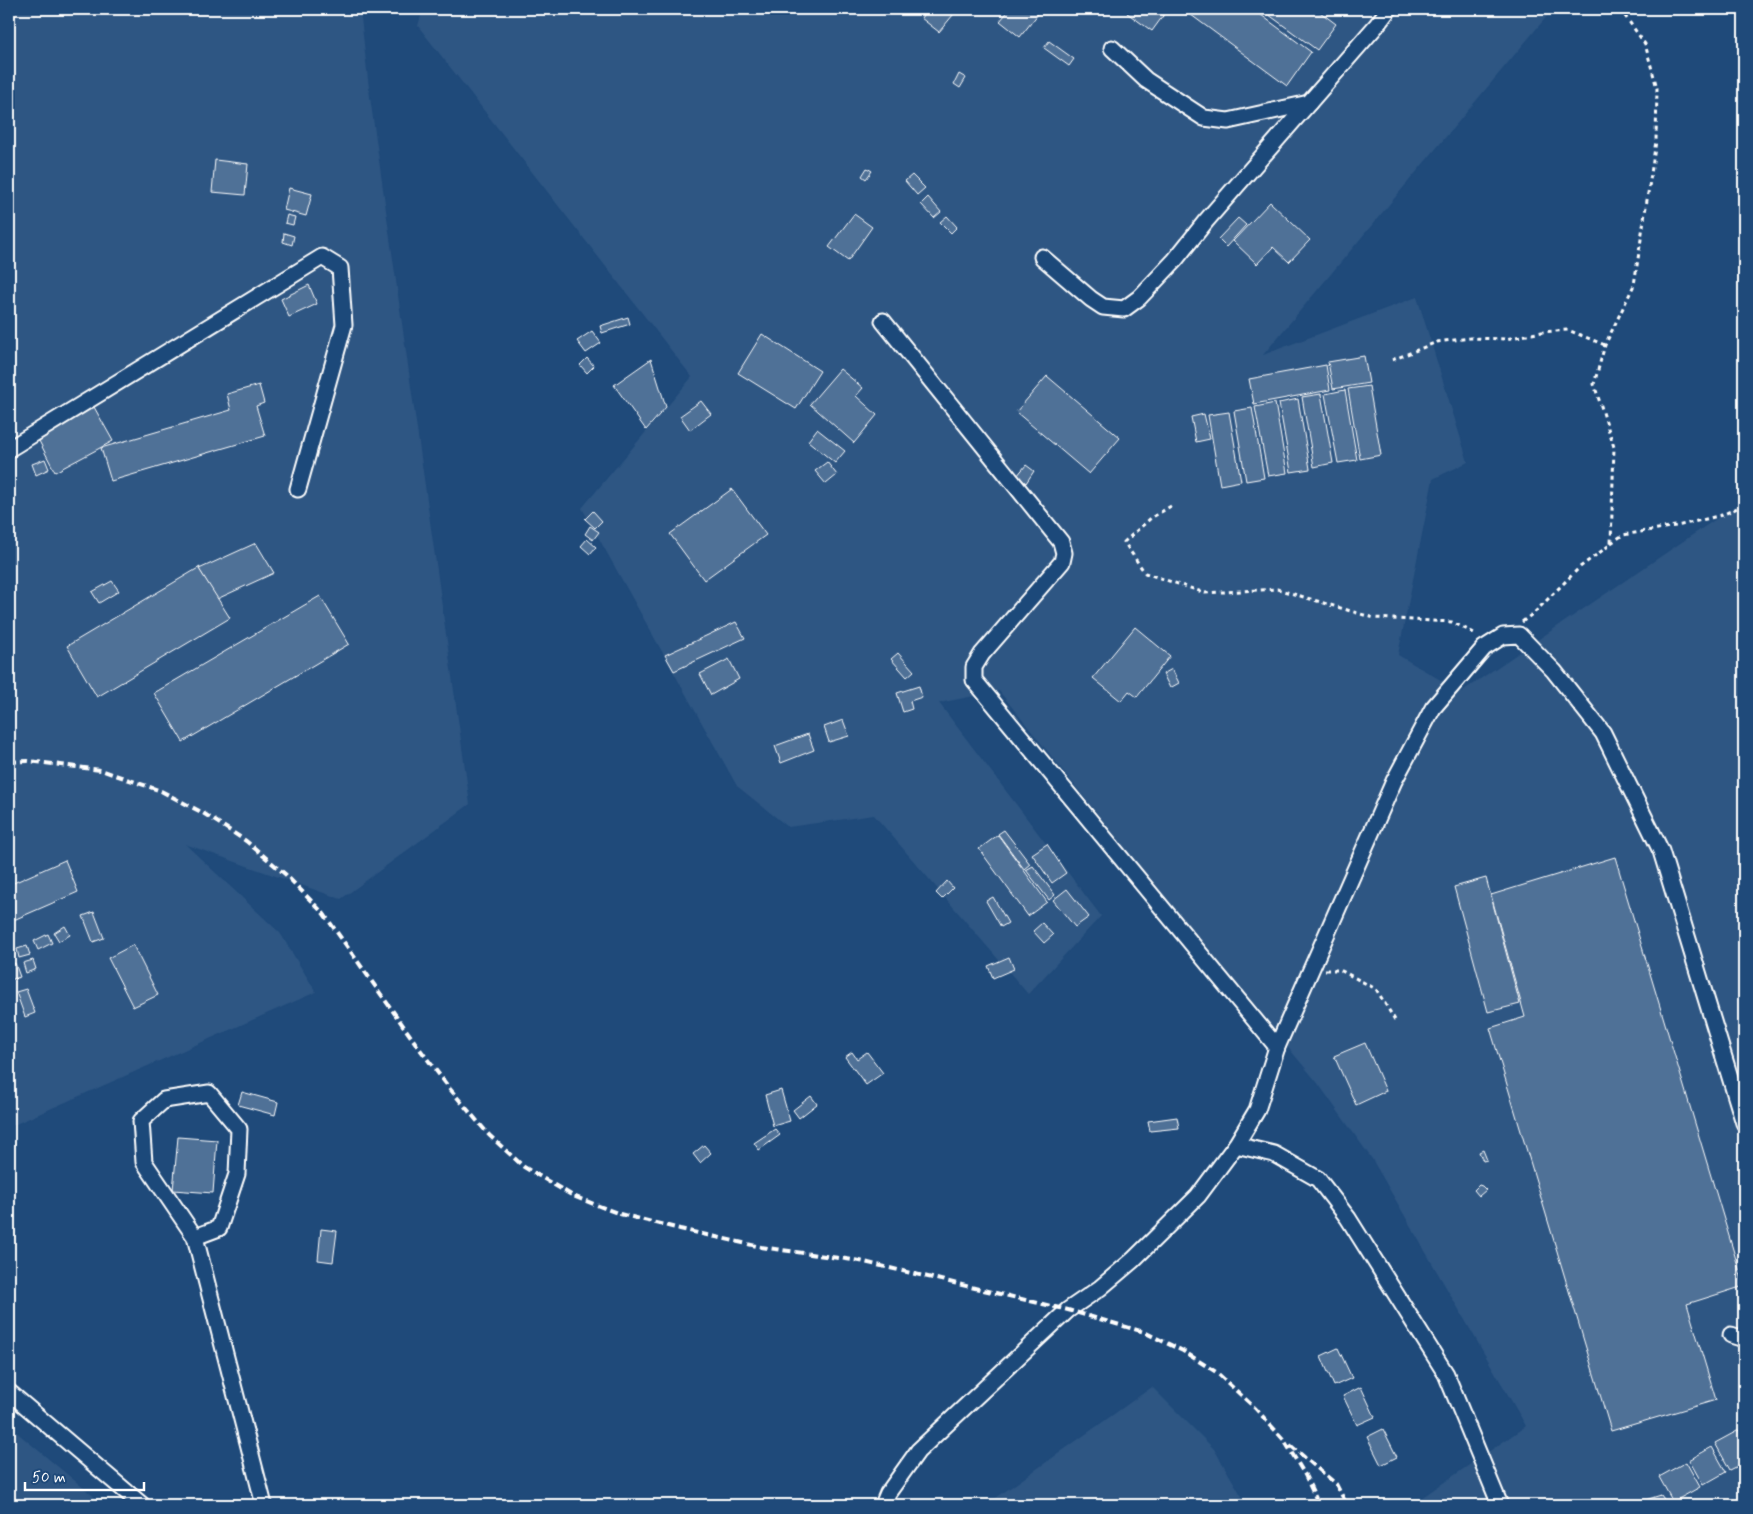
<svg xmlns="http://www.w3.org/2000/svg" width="1753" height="1514" font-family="Mynerve,sans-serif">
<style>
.built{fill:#2e5683}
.building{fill:#507197;stroke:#fff}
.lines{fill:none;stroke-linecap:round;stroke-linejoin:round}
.minor-casing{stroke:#fff;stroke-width:19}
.path{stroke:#fff;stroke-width:3;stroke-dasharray:4 4;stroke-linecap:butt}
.minor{stroke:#1f4a7a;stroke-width:15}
.rail{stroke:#fff;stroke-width:4;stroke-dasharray:8 4;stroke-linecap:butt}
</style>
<rect width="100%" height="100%" fill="#1f4a7a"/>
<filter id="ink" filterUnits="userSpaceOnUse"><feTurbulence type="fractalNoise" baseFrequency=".02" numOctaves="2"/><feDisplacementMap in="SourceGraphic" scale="10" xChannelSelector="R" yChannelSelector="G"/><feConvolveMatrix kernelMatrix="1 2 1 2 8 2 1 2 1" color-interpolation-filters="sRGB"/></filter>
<g filter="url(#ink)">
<g class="built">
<polygon points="9,9 360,9 370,97 470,804 341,899 185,844 280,933 316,992 9,1127"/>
<polygon points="423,9 1553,9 1263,355 1417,297 1468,462 1433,479 1398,655 1461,692 1744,500 1744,1505 1411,1505 1526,1426 1372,1159 1317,1082 1219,965 999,691 939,703 1101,916 1028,994 874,815 788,827 737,786 582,508 692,377 418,26"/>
<polygon points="1152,1387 1214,1449 1247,1505 986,1505"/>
<polygon points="9,1426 104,1505 9,1505"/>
</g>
<g class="building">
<polygon points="927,9 958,9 939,32 921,18"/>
<polygon points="1010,9 1042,9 1020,37 1000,21"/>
<polygon points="1130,9 1168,9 1152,31 1127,13"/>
<polygon points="1183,9 1253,9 1311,52 1287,86"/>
<polygon points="1261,9 1316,9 1336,24 1317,50"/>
<polygon points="1049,41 1074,59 1069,66 1044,48"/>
<polygon points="959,74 966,78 960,88 954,84"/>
<polygon points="215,160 248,164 245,195 212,192"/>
<polygon points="867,168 872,171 866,179 862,176"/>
<polygon points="912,175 925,188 917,195 905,181"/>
<polygon points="289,188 312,194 306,216 284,210"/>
<polygon points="928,197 941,212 934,218 921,204"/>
<polygon points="1270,202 1310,240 1289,262 1273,247 1257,264 1233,241"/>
<polygon points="854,214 872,227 848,261 829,247"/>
<polygon points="287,215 295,217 293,225 285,223"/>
<polygon points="947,216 957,227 951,233 940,222"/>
<polygon points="1238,218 1246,225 1226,247 1218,239"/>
<polygon points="284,233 294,236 292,245 283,242"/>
<polygon points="309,285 317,304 289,317 281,299"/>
<polygon points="628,317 630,324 602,333 600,326"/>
<polygon points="592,331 601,343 586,353 577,341"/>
<polygon points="762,334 820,371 796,409 738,373"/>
<polygon points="1364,356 1369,383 1333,389 1328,362"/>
<polygon points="587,358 594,366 587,373 580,365"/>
<polygon points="651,359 666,407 646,430 614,385"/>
<polygon points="1326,365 1330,390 1254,404 1249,379"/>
<polygon points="840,369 863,388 856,396 877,415 854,443 810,404"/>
<polygon points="1047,376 1120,438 1089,474 1016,412"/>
<polygon points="259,385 264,403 256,406 265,436 111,481 101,448 231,410 227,394"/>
<polygon points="1369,386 1381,455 1360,459 1348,389"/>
<polygon points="1345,390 1357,460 1338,463 1325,394"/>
<polygon points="1321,394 1333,463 1314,467 1302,397"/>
<polygon points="1298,399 1310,469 1291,472 1279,403"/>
<polygon points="701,401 711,414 690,430 680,416"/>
<polygon points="1275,403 1287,473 1268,476 1255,407"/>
<polygon points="94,407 113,441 55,472 37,437"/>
<polygon points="1252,408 1264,478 1246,481 1234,411"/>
<polygon points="1229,412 1241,481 1220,485 1208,415"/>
<polygon points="1204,414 1210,439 1196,442 1191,417"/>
<polygon points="817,429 845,451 835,463 808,441"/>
<polygon points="45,459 49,469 36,475 32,464"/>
<polygon points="827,462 837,475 826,484 815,471"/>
<polygon points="1026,465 1034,471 1026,483 1017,476"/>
<polygon points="732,489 766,535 704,580 670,534"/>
<polygon points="593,511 602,521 595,528 585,519"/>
<polygon points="590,526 599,532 593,540 585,534"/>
<polygon points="587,539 596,547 590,554 581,546"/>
<polygon points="256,543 274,573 217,599 199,569"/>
<polygon points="200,567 199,569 230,618 97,697 67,646"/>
<polygon points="112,581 119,591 99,603 92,592"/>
<polygon points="320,596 349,644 183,742 154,693"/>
<polygon points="736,622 745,638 674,671 665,655"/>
<polygon points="1135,627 1170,656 1137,697 1129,691 1121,701 1093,678"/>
<polygon points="898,653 914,671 907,677 891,659"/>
<polygon points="729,659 739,679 711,695 700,674"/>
<polygon points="1172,669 1179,683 1170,688 1163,674"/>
<polygon points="919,686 922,697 910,701 912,709 903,712 897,693"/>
<polygon points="843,720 849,736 829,742 824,727"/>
<polygon points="808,734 814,750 781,763 775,746"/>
<polygon points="1004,830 1030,864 1024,869 998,834"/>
<polygon points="998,835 1047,902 1028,916 979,849"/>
<polygon points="1047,844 1066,873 1052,883 1032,854"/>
<polygon points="1615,857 1744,1286 1687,1304 1716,1400 1611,1431 1490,1028 1525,1017 1491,895"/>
<polygon points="65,860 78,892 9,922 9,885"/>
<polygon points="1033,866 1055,895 1049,900 1026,870"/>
<polygon points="1486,878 1520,1004 1488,1012 1454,887"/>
<polygon points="947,881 953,888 942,899 936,893"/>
<polygon points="1067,889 1089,917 1075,927 1053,900"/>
<polygon points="993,897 1008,923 1001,927 986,901"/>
<polygon points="94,912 104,938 93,942 83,916"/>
<polygon points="1042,923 1053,935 1044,943 1033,931"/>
<polygon points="65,926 70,935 59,941 54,933"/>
<polygon points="48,934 52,943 38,950 34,941"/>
<polygon points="133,945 158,995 133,1007 108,958"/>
<polygon points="27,946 30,955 19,958 17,949"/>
<polygon points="1009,957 1014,969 993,978 988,966"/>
<polygon points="33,960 36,969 26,973 23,963"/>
<polygon points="15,963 20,977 10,980 9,965"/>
<polygon points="26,989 35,1013 25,1017 16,992"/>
<polygon points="1365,1043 1386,1091 1356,1105 1334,1056"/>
<polygon points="852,1052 857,1059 867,1052 883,1073 866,1085 845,1057"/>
<polygon points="781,1090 790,1121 773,1126 765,1095"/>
<polygon points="242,1092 278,1102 275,1115 238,1105"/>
<polygon points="811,1096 817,1104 799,1118 793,1110"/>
<polygon points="1177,1117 1179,1128 1150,1131 1148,1121"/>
<polygon points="775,1129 780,1135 759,1150 754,1143"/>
<polygon points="178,1137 217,1140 213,1193 173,1190"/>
<polygon points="704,1145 711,1153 700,1163 693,1154"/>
<polygon points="1483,1150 1487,1160 1483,1161 1479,1152"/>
<polygon points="1479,1185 1482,1186 1486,1190 1479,1196 1474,1190"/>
<polygon points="321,1229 337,1231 333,1262 318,1260"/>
<polygon points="1338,1348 1352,1378 1334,1386 1321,1356"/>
<polygon points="1361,1387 1375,1417 1357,1425 1343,1396"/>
<polygon points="1383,1429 1397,1457 1381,1465 1367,1437"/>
<polygon points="1739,1430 1744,1440 1744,1463 1730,1470 1715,1443"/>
<polygon points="1712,1447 1726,1472 1703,1485 1689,1460"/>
<polygon points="1686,1462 1700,1487 1673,1502 1659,1477"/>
<polygon points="9,1492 17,1505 9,1505"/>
<polygon points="1661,1495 1668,1505 1636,1505 1636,1503"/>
</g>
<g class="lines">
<defs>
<g id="minor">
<polyline points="1112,48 1146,80 1204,118 1228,121 1309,103"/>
<polyline points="1042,257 1091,299 1103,307 1124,309 1139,298 1175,260 1206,221 1376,26 1389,9"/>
<polyline points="883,321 1061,542 1064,553 1062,562 982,654 974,667 974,680 1277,1047"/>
<polyline points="9,449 322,257 340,268 344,325 298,489"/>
<polyline points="1236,1145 1274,1154 1318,1179 1348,1218 1446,1374 1500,1505"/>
<polyline points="195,1237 219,1228 237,1174 239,1129 209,1093 164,1100 141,1121 144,1162 195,1237 264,1505"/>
<polyline points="1731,1335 1744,1339"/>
<polyline points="9,1392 142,1505"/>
<polyline points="883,1505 888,1493 918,1451 1068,1310 1100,1288 1133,1260 1198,1196 1236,1145 1257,1110 1277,1047 1394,781 1433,708 1484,648 1503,636 1519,635 1554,671 1603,733 1661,851 1744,1123"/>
</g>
</defs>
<use href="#minor" class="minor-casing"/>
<g class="path">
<polyline points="1729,9 1744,17"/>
<polyline points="1392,360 1437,342 1470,338 1506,339 1542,332 1568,330 1605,345"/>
<polyline points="1171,506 1151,518 1124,542 1145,573 1205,593 1277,589 1374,618 1452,622 1474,633 1477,634"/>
<polyline points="1611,543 1623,535 1681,525 1722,515 1744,505"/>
<polyline points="1522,622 1535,612 1580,567 1611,544 1614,447 1594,384 1605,345 1634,285 1656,141 1657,88 1645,44 1620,9"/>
<polyline points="1325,970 1340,970 1376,989 1395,1020"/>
</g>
<use href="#minor" class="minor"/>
<g class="rail">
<polyline points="9,762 28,761 101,770 161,791 203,813 246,841 285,874 324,914 419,1048 450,1089 489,1135 524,1167 573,1196 620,1214 680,1229 761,1247 860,1261 1068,1310 1144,1332 1183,1351 1216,1372 1255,1408 1284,1440 1305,1475 1319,1505"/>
<polyline points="1290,1445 1336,1484 1347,1505"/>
</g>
</g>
</g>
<rect width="1753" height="1514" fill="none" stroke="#1f4a7a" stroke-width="30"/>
<rect x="15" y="15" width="1723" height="1484" fill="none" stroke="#fff" stroke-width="2" filter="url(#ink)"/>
<path d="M25 1482v8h119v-8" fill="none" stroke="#ffffff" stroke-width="2.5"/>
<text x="32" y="1482" font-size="15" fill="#ffffff" stroke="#1f4a7a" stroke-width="4" paint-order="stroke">50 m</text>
</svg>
